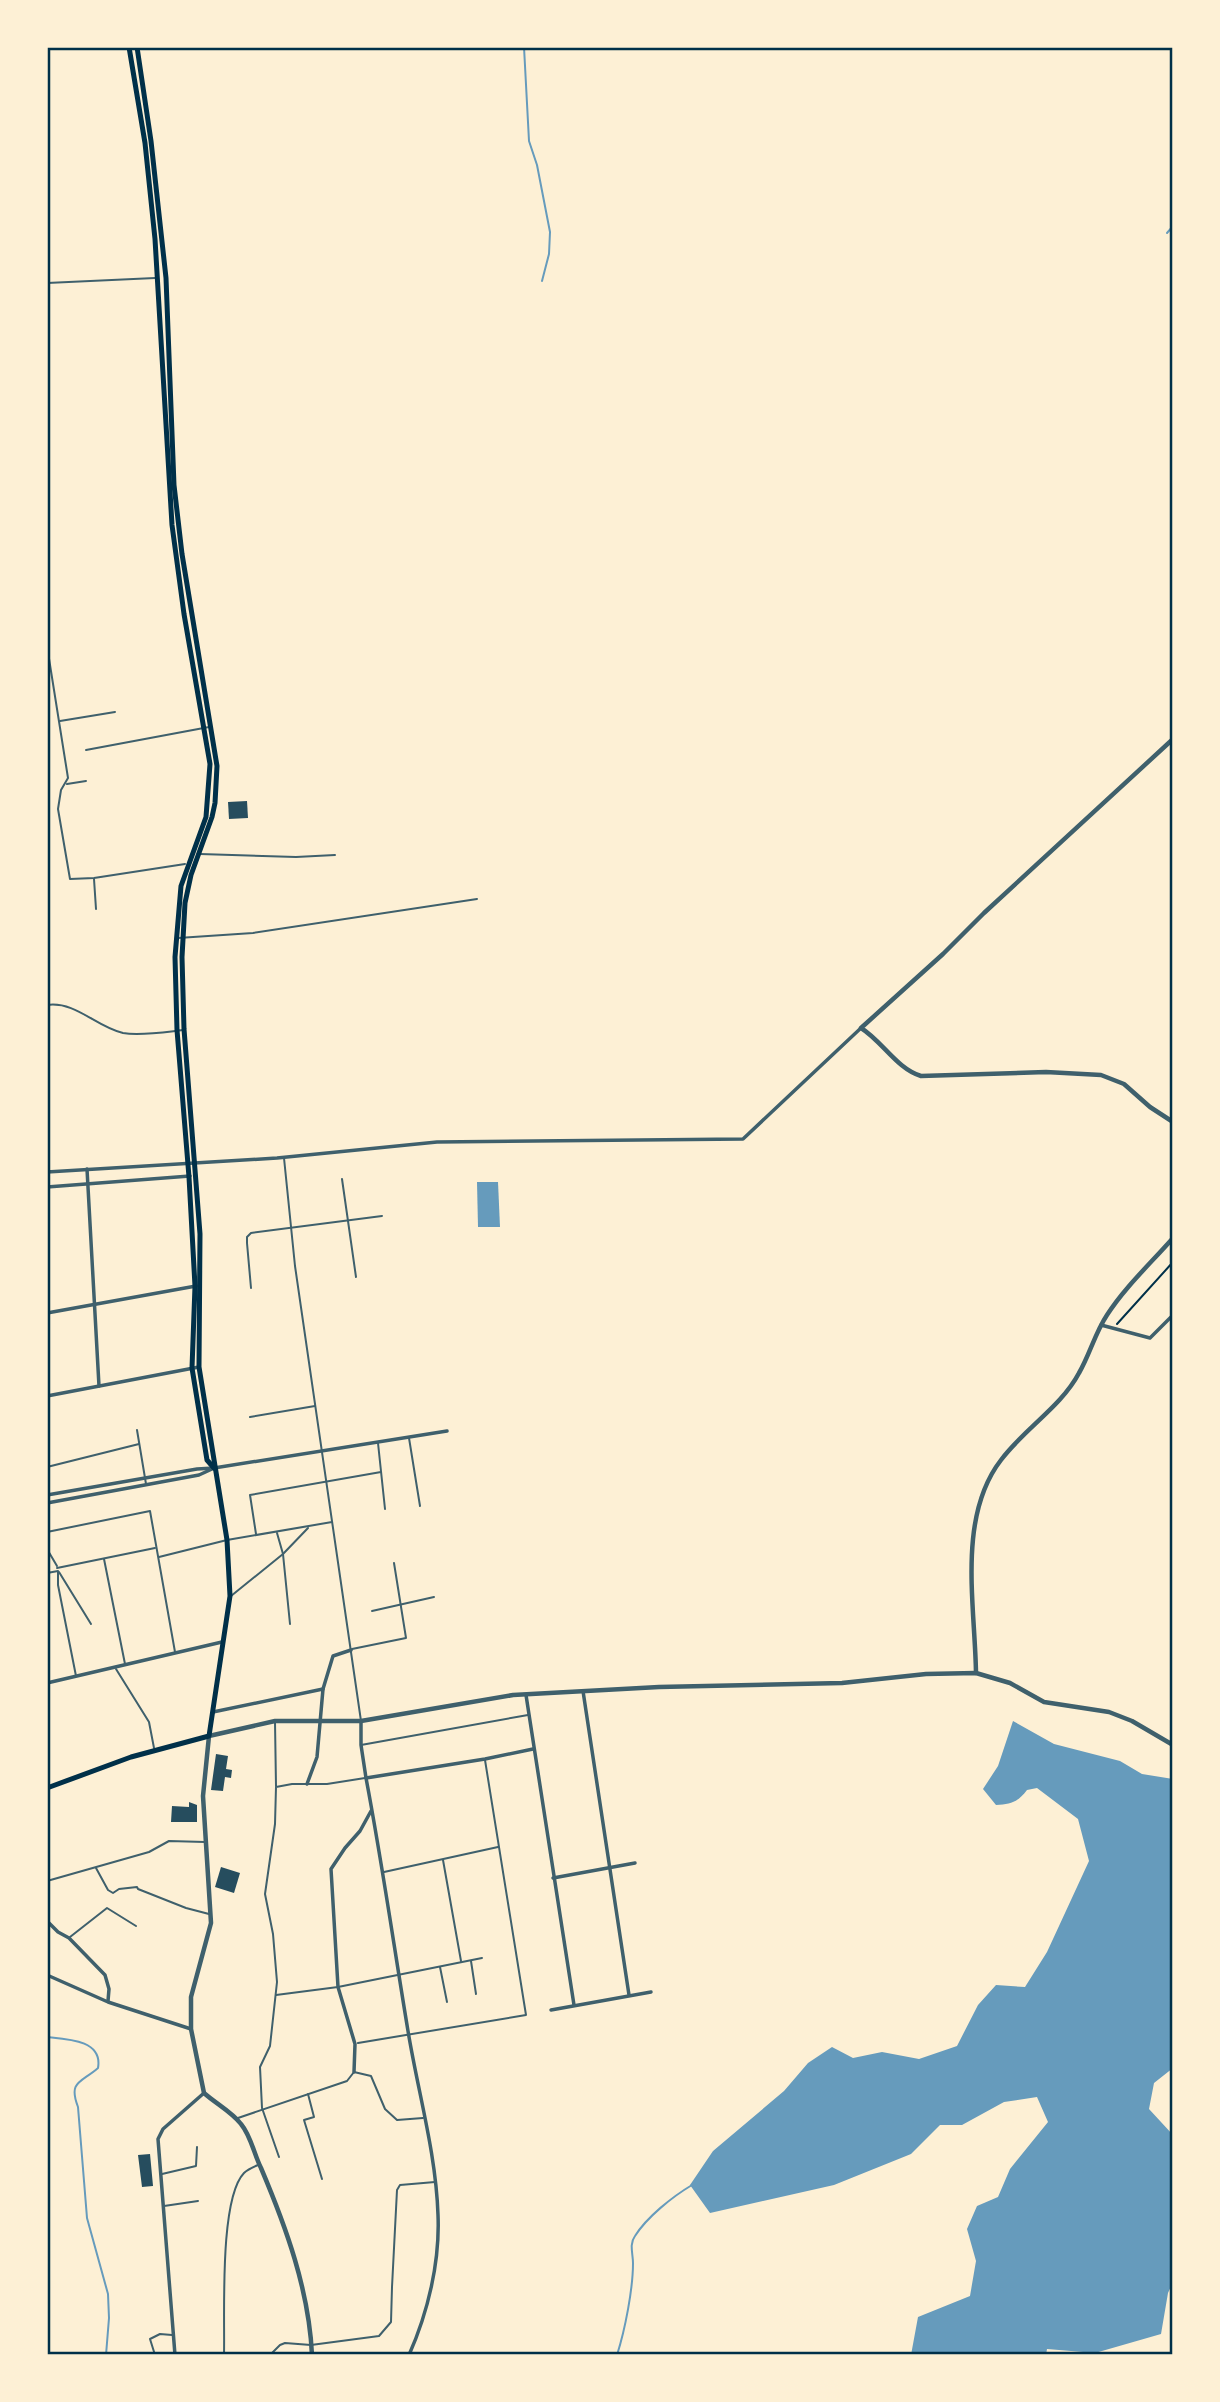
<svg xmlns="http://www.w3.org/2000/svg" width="1220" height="2402" font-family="'DM Sans',sans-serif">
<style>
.water{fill:#669bbc}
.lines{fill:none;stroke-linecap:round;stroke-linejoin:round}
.stream{stroke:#669bbc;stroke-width:2}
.building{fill:#264d5e}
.path{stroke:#003049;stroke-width:2}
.service{stroke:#3f606c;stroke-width:2}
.minor{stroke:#3f606c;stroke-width:3.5}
.tertiary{stroke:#3f606c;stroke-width:4.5}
.secondary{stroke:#003049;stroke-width:5}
.neatline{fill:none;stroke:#003049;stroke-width:2.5}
</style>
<rect width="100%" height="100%" fill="#fdf0d5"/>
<g class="water">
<polygon points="477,1182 498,1182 500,1227 478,1227"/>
<path d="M1013 1721 1054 1744 1120 1761 1142 1774 1173 1779V2068L1154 2083 1149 2109 1173 2135V2282L1168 2293 1161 2334 1095 2353 1047 2349 1046 2355H911L918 2317 970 2296 976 2261 967 2229 977 2206 998 2197 1010 2169 1048 2122 1037 2097 1004 2102 962 2125H940L911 2154 834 2185 710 2213 690 2185 713 2151 784 2091 808 2063 832 2047 853 2058 882 2052 919 2059 957 2046 978 2005 996 1985 1025 1987 1047 1952 1089 1861 1078 1819 1037 1788 1027 1790C1018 1802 1011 1804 996 1805L983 1789 998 1766Z"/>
</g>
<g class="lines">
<g class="stream">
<polyline points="524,47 529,141 537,165 550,232 549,254 542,281"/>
<polyline points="1167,233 1173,226"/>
<path d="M47 2037C67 2039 103 2040 98 2068 81 2083 68 2081 78 2107L87 2218 108 2294 109 2318 106 2355"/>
<path d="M617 2355C625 2330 633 2289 633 2263 633 2254 629 2244 635 2236 647 2217 672 2197 692 2185"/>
</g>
</g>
<g class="building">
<polygon points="247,801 248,818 229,819 228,802"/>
<polygon points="216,1754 228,1756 226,1769 232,1770 231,1778 225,1777 223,1791 211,1790"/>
<polygon points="189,1802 197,1805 197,1822 171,1822 172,1806 189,1807"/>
<polygon points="221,1867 240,1873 234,1893 215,1887"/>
<polygon points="150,2154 153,2186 142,2187 138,2155"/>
</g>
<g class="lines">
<polyline class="path" points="1117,1324 1173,1262"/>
<g class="service">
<polyline points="47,283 155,278"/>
<polyline points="47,646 68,778 61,790 58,809 70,879 94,878 185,864"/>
<polyline points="60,721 115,712"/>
<polyline points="86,750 209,727"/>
<polyline points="67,784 86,781"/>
<polyline points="200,854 296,857 335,855"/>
<polyline points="94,879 96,909"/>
<polyline points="178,938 253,933 477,899"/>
<path d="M47 1005C76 1001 96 1027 123 1033 141 1036 165 1032 183 1030"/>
<polyline points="284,1158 295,1266 361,1721"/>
<polyline points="342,1179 356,1277"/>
<polyline points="251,1288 247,1243 247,1237 251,1233 382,1216"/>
<polyline points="250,1417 315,1406"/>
<polyline points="137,1430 146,1484"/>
<polyline points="409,1438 420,1506"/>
<polyline points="378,1443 385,1509"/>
<polyline points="47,1467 139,1444"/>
<polyline points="47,1532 150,1511 175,1652"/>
<polyline points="277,1533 283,1554 290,1624"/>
<polyline points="256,1534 250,1495 381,1472"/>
<polyline points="47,1549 57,1566"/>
<polyline points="159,1557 227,1540 332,1522"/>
<polyline points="104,1559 125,1664"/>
<polyline points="57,1568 155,1548"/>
<polyline points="59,1572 91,1624"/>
<polyline points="47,1573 58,1571 58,1585 76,1676"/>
<polyline points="231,1596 283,1554 308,1528"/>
<polyline points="372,1611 434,1597"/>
<polyline points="352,1649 406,1638 394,1563"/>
<polyline points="116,1669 149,1722 154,1748"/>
<polyline points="275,1722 276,1786"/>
<polyline points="361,1745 528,1715"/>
<polyline points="443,1860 461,1961"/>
<polyline points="96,1868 108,1890 113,1893 119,1889 137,1887 138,1889 186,1908 209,1914"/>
<polyline points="384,1872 498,1847"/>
<polyline points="47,1881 149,1852 169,1841 205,1842"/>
<polyline points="70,1937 107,1908 136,1926"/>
<polyline points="471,1961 476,1994"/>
<polyline points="440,1967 447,2002"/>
<polyline points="276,1995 338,1987 482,1958"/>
<polyline points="358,2043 526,2015 485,1760"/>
<polyline points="308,2094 314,2117 304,2120 322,2179"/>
<polyline points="238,2118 347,2081 354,2072 371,2076 385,2109 397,2120 423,2118"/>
<polyline points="279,2157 262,2108 260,2067 270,2046 277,1982 273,1934 265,1894 275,1824 276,1787 292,1784 327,1784 365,1778"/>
<polyline points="162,2174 196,2166 197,2147"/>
<polyline points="164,2206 198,2201"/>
<polyline points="155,2355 150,2339 160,2334 172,2335"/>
<path d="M224 2355C225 2316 219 2199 244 2173 248 2169 253 2167 258 2165"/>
<polyline points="270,2355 280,2345 285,2343 311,2345 379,2336 391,2322 392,2287 397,2190 400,2185 435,2182"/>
</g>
<g class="minor">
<polyline points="87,1169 99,1386"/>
<polyline points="47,1172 277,1158 437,1142 743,1139 861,1028"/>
<polyline points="47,1187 190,1176"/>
<polyline points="47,1313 196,1286"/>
<polyline points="1101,1325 1150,1338 1171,1317 1173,1318"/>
<polyline points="47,1396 199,1367"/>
<polyline points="47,1495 197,1469 214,1468 447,1431"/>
<polyline points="47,1503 199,1475 212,1469"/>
<polyline points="47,1683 222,1642"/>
<polyline points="583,1691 629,1995"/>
<polyline points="526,1695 574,2005"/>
<polyline points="213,1712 323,1689"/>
<path d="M361 1721V1745L366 1778C382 1862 394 1947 408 2031 418 2092 436 2153 438 2215 440 2262 428 2312 409 2355"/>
<polyline points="366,1778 485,1759 533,1749"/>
<polyline points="307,1784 317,1757 323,1689 333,1656 351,1650"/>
<polyline points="553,1878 635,1863"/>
<polyline points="47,1921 58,1932 69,1938 105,1975 109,1989 108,2001"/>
<polyline points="47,1975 108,2002 191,2029"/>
<polyline points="551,2010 651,1992"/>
<polyline points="354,2072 355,2044 338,1987 331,1869 345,1848 360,1831 371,1811"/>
<polyline points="175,2355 158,2139 163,2129 204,2093"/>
</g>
<g class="tertiary">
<path d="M1173 739 984 913 943 954 861 1028C882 1041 897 1069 921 1076L1046 1072 1101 1075 1124 1084 1150 1107 1173 1122"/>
<path d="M976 1673C975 1605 957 1517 1001 1460 1024 1429 1061 1407 1079 1373 1090 1354 1095 1333 1107 1315 1125 1287 1151 1263 1173 1238"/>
<path d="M312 2355C309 2290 286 2227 261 2168 254 2154 251 2136 241 2124 232 2112 215 2103 204 2093L191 2029V1997L211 1923 203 1796 209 1736 275 1721H361L513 1695 659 1687 842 1683 926 1674 976 1673 1010 1683 1044 1702 1109 1712 1132 1721 1173 1745"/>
</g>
<g class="secondary">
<polyline points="129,47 145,143 155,239 172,525 184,614 210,764 206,817 181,886 175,957 177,1030 189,1177 195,1286 192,1368 207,1460 214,1468"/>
<polyline points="47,1788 131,1757 209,1736 230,1596 227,1540 199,1367 200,1234 184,1029 182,957 185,903 191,875 212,817 215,803 217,766 182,554 174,485 166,278 151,141 137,47"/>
</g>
</g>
<rect width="1220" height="2402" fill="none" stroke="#fdf0d5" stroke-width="98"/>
<rect x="49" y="49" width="1122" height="2304" class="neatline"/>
</svg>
